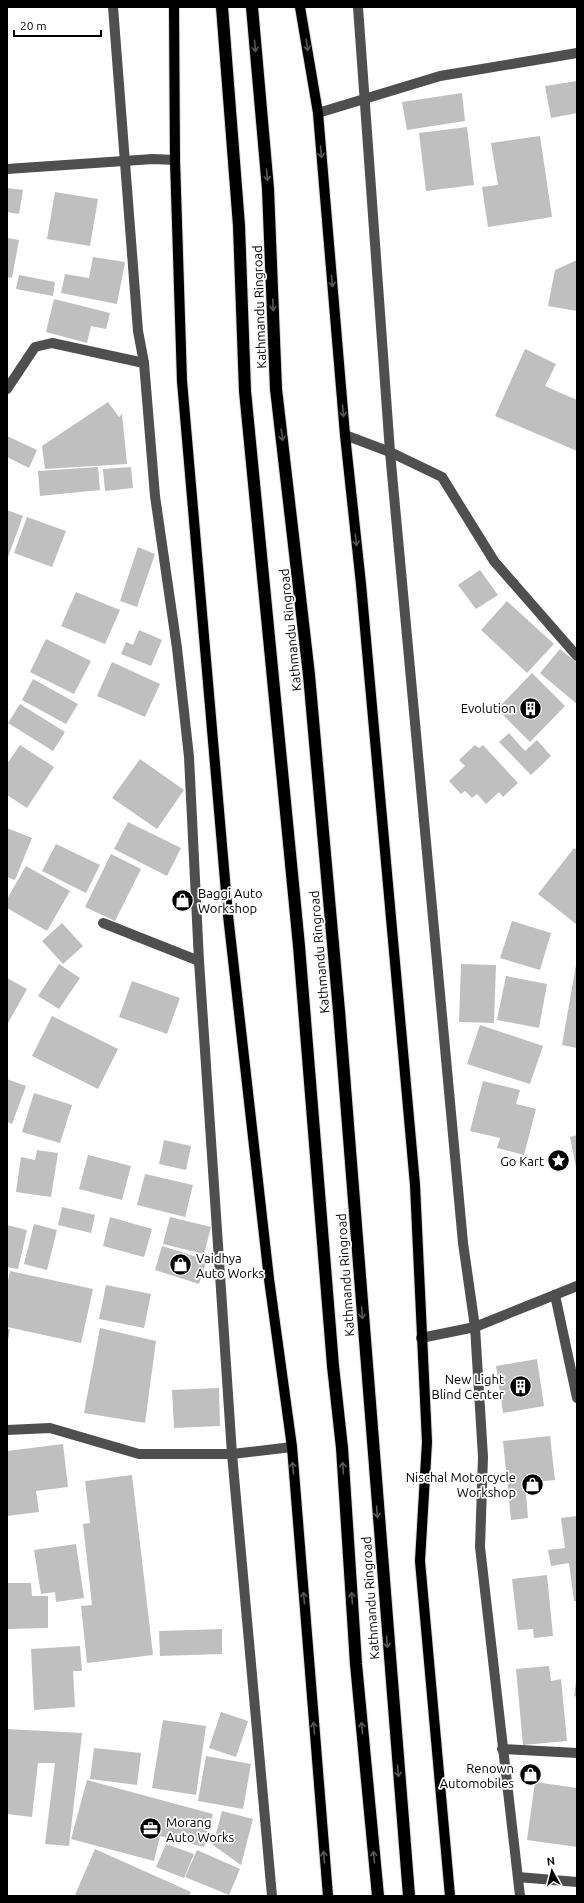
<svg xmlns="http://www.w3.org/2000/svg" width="584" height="1903" font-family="Ubuntu,sans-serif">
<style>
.building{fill:#bfbfbf}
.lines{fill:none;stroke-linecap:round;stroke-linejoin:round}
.major-casing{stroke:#dbdbdb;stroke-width:12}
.highway-casing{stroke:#dbdbdb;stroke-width:14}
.minor{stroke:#4f4f4f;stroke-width:10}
.major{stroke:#000;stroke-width:10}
.highway{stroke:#000;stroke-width:12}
.oneway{stroke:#595959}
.labels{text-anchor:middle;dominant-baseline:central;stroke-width:3.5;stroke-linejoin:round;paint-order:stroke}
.street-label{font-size:13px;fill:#000;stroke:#fff}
.poi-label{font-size:13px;fill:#000;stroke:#fff;text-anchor:end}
</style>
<rect width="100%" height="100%" fill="#fff"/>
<g class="building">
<polygon points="577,81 577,113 551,118 545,86"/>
<polygon points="462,93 465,121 407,130 402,102"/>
<polygon points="467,127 474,185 426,191 419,133"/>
<polygon points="540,136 552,217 488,227 482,187 498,185 491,143"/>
<polygon points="7,188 23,190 19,214 7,212"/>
<polygon points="55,192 98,199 90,246 47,239"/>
<polygon points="7,238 19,240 12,278 7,277"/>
<polygon points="93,257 125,262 117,304 61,293 65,274 89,278"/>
<polygon points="577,260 577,311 548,306 555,270"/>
<polygon points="19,275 55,282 53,296 16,289"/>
<polygon points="54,299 110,313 106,329 91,326 87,343 46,332"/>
<polygon points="525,349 556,364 545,386 577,400 577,451 495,416"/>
<polygon points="108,402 119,417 122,414 127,464 45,469 42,446"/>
<polygon points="7,436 37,450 29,468 7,457"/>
<polygon points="98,467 100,490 40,496 38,471"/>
<polygon points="131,467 133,488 105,491 103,469"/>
<polygon points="7,510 23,516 8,557 7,556"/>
<polygon points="27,517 66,531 52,567 14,553"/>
<polygon points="138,547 155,554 137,607 120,601"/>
<polygon points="480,570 498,595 476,609 458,585"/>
<polygon points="76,592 120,610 105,644 61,626"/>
<polygon points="507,601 554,644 527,673 481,630"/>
<polygon points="139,630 162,640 151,666 121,654 126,642 133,645"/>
<polygon points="46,639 91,661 74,694 30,672"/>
<polygon points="560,649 577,663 577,704 540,673"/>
<polygon points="112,662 160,684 145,717 97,696"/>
<polygon points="532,673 565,706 530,742 497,709"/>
<polygon points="33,679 78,704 66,724 22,700"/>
<polygon points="20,704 65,732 53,751 8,723"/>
<polygon points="509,733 525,751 537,740 551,756 531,775 499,742"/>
<polygon points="20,745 54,767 27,808 7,795 7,764"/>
<polygon points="475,745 479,748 483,745 518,783 503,797 499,792 486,804 477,794 472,798 465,791 461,794 449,781 465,766 459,760"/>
<polygon points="140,759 184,790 157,829 112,798"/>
<polygon points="128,822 181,848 167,876 114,849"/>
<polygon points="7,828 32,838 15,880 7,877"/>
<polygon points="56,844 100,865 86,893 42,871"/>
<polygon points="574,848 577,850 576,924 538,894"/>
<polygon points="111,854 141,869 115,921 85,907"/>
<polygon points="26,866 70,891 47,931 7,908 7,899"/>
<polygon points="512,921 551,933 540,970 500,958"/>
<polygon points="62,923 83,946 63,964 42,941"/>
<polygon points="59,964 80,978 59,1009 38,996"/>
<polygon points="461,964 496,965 494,1023 459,1022"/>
<polygon points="576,965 577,965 577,1048 562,1045"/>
<polygon points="506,976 547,984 539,1028 497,1020"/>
<polygon points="7,978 27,989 7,1025"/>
<polygon points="132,981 180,998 167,1034 119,1017"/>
<polygon points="52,1016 118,1049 98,1089 32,1056"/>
<polygon points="480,1025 543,1046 530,1084 467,1064"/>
<polygon points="7,1079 26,1086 12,1124 7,1122"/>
<polygon points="483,1081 520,1090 516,1104 536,1109 524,1155 497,1148 500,1138 470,1131"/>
<polygon points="34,1093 72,1105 60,1143 22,1132"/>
<polygon points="577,1135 577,1167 576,1167 570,1137"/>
<polygon points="164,1140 191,1146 186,1170 159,1164"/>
<polygon points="37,1150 58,1153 51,1197 16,1192 21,1157 35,1160"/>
<polygon points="88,1155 131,1166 122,1200 79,1189"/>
<polygon points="145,1174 193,1185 185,1217 137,1205"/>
<polygon points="62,1207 95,1215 91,1233 58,1225"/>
<polygon points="110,1217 152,1229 144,1257 103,1246"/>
<polygon points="170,1217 211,1227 204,1254 163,1244"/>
<polygon points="34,1224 57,1230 47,1270 24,1264"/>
<polygon points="7,1225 27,1230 18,1269 7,1267"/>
<polygon points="162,1246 207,1260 199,1284 155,1270"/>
<polygon points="10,1271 93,1289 81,1343 7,1327 7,1286"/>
<polygon points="106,1285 151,1294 144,1328 99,1319"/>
<polygon points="100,1328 156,1341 145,1423 84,1413"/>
<polygon points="7,1329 10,1329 8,1340 7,1340"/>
<polygon points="537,1359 544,1406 503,1413 496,1366"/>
<polygon points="219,1388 220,1426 174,1428 172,1390"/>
<polygon points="550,1436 555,1480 525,1483 528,1518 511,1520 503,1441"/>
<polygon points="63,1444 68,1487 36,1491 39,1512 7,1516 7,1451"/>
<polygon points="132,1475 153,1655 87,1663 81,1606 92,1605 83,1524 90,1523 85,1481"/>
<polygon points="577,1516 577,1601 574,1601 569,1563 551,1566 548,1550 565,1548 561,1518"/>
<polygon points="76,1544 84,1598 56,1602 55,1592 41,1594 34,1550"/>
<polygon points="547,1575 553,1636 534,1638 533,1629 518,1630 512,1579"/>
<polygon points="7,1583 31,1583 32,1596 48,1596 48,1628 7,1629"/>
<polygon points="222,1629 222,1654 160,1656 159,1631"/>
<polygon points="80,1646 82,1671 73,1671 75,1707 34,1710 31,1649"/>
<polygon points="549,1666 551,1681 561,1679 567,1741 523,1745 516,1669"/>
<polygon points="576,1682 577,1682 577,1697 574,1696"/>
<polygon points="221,1712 248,1721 236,1757 209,1748"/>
<polygon points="163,1720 206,1726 196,1795 152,1788"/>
<polygon points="7,1729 82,1733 69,1846 45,1844 55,1763 38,1763 32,1817 7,1814"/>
<polygon points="94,1748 141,1753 137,1785 90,1779"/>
<polygon points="206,1756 251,1764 243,1809 198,1801"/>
<polygon points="87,1780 213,1814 204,1847 160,1836 154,1861 71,1839"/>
<polygon points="535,1782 577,1788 577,1847 527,1840"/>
<polygon points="222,1811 253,1819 241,1865 213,1845"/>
<polygon points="166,1844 194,1854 184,1878 156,1867"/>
<polygon points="95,1849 191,1892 189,1896 75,1895"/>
<polygon points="197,1850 240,1869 229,1895 185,1877"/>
</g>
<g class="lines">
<defs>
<g id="major">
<polyline points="174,7 175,160 182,381 228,915 269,1279 292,1447 328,1896"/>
<polyline points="300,7 318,113 345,435 361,584 415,1185 427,1442 420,1561 450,1896"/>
</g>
<g id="highway">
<polyline points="222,7 239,226 245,391 299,946 333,1366 342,1448 356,1664 378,1896"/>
<polyline points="252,7 268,189 276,389 309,675 339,1011 409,1896"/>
</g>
</defs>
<use href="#major" class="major-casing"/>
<use href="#highway" class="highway-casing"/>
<g class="minor">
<polyline points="113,7 138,331 144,363 155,496 177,648 189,757 199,961 232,1454 272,1896"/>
<polyline points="358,7 390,452 463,1243 475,1327 483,1457 480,1547 520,1896"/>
<polyline points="318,113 440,76 577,53"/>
<polyline points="7,169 153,159 175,160"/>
<polyline points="7,389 35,347 52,343 144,363"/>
<polyline points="345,435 390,452 442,477 494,561 577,656"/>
<polyline points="103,923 199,961"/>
<polyline points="555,1295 577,1398"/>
<polyline points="421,1338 475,1327 577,1286"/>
<polyline points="7,1430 50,1428 139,1454 232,1454 292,1447"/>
<polyline points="502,1749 577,1753"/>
<polyline points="518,1877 577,1882"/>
</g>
<use href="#major" class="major"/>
<use href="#highway" class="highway"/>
</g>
<defs><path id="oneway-shaft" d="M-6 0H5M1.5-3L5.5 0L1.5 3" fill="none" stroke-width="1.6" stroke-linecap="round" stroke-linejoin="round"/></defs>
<g class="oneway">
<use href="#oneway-shaft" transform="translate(307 45) rotate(81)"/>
<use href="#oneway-shaft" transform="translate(255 46) rotate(85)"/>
<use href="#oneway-shaft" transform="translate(321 152) rotate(85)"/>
<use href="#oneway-shaft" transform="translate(267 175) rotate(85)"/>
<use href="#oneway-shaft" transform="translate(332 281) rotate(85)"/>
<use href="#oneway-shaft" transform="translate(273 305) rotate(88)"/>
<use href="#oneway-shaft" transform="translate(343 411) rotate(85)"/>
<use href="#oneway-shaft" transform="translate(282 435) rotate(83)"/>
<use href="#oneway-shaft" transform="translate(356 540) rotate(84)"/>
<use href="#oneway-shaft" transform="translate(362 1313) rotate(86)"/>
<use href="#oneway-shaft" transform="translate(293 1468) rotate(-95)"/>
<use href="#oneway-shaft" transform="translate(343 1468) rotate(-94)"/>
<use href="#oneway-shaft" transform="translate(377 1512) rotate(86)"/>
<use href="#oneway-shaft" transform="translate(304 1598) rotate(-95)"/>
<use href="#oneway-shaft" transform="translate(352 1598) rotate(-94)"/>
<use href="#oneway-shaft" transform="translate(387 1642) rotate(85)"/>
<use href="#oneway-shaft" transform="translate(314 1728) rotate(-95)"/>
<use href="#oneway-shaft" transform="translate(362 1728) rotate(-95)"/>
<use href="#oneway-shaft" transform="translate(398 1771) rotate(85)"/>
<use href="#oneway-shaft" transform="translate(324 1857) rotate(-95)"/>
<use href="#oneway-shaft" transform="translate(374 1857) rotate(-95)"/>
</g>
<defs>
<symbol id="building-disc" viewBox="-11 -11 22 22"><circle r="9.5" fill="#000" stroke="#fff"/><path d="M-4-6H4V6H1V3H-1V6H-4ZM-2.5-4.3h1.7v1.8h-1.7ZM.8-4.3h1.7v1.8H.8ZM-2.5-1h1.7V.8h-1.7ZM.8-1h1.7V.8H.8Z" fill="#fff"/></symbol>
<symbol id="shop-disc" viewBox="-11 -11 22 22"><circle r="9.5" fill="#000" stroke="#fff"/><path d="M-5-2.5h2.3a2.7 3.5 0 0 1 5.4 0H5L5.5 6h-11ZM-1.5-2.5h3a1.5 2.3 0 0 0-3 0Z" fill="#fff"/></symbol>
<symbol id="sight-disc" viewBox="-11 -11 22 22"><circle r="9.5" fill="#000" stroke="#fff"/><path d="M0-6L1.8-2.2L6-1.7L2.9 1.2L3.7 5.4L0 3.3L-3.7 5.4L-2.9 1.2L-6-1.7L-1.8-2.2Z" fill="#fff"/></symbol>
<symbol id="office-disc" viewBox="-11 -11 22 22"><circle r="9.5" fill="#000" stroke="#fff"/><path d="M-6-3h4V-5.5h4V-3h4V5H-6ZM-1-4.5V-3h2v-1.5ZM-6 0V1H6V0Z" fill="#fff"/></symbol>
</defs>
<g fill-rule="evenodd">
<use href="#building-disc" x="518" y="696" width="25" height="25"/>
<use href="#shop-disc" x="170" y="888" width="25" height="25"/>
<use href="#sight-disc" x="546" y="1148" width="25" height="25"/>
<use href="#shop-disc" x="168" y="1252" width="25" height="25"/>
<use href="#building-disc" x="508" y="1374" width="25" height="25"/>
<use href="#shop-disc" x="520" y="1472" width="25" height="25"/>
<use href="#shop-disc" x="518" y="1762" width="25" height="25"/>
<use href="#office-disc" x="138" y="1816" width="25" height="25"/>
</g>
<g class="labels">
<g class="street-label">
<text transform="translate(259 307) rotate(-92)">Kathmandu Ringroad</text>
<text transform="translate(290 630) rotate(-96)">Kathmandu Ringroad</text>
<text transform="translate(319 952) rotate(-95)">Kathmandu Ringroad</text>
<text transform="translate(345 1275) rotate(-94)">Kathmandu Ringroad</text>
<text transform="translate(370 1598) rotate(-94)">Kathmandu Ringroad</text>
</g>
<g class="poi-label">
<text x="516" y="708">Evolution</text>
<text x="198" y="893" text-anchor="start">Baggi Auto<tspan x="198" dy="15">Workshop</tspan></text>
<text x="544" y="1161">Go Kart</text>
<text x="196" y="1258" text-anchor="start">Vaidhya<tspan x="196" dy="15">Auto Works</tspan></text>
<text x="504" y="1379">New Light<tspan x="504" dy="15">Blind Center</tspan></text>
<text x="516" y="1477">Nischal Motorcycle<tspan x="516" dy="15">Workshop</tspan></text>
<text x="514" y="1768">Renown<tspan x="514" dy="15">Automobiles</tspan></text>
<text x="166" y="1822" text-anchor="start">Morang<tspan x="166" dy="15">Auto Works</tspan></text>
</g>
</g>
<rect width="584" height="1903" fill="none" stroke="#000000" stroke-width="16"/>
<g transform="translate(552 1871) rotate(353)" stroke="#ffffff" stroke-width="3" paint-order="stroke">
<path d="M0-3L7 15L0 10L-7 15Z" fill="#000000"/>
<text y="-6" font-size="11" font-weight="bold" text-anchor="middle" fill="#000000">N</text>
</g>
<path d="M14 30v6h87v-6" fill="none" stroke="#000000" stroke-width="2"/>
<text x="20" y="30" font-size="12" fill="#000000" stroke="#ffffff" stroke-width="3" paint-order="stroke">20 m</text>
</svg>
